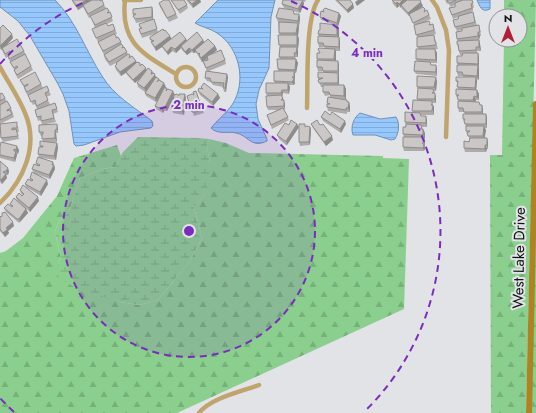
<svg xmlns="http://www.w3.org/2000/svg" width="536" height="413" font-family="Jost,sans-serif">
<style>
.forest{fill:url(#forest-firs)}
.wetland{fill:url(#wetland-marsh)}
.water{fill:url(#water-rules);stroke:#6f92b7}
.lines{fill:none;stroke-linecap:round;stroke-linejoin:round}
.street{stroke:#c0a46e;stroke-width:4.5}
.secondary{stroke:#ae8423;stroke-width:6}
.wall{fill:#afabab}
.shaded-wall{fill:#8e8b8b}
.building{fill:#cbc7c7;stroke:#8e8b8b}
.ring{fill:none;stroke:#7b2cbf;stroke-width:2;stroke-dasharray:7 5}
.labels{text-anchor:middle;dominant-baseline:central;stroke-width:4;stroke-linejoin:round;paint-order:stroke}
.street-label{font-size:15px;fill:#131415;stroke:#e2e3e6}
.centre{fill:#7b2cbf;stroke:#e2e3e6;stroke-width:2}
.ring-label{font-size:12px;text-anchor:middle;font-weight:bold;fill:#7b2cbf;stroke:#e2e3e6;stroke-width:4;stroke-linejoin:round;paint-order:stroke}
</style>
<defs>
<pattern id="forest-firs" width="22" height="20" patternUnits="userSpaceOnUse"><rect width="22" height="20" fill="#8acf8e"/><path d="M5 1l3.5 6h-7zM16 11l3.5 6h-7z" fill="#76b17a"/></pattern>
<pattern id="wetland-marsh" width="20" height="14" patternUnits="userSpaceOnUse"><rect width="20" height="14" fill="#8acf8e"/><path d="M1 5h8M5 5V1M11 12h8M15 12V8" fill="none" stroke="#76b17a"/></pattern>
<pattern id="water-rules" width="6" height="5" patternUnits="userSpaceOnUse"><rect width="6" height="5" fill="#96c8fd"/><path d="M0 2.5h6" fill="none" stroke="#80abd8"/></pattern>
</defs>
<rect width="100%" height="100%" fill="#e2e3e6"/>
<g class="forest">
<polygon points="504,0 536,0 526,413 491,413 490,155 502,155 504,40 520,40 520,16 504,16"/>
<path d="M209 139 226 143 249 153 383 156V158L409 159 404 309 177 413H0V253L6 251 23 238 57 196 74 158 117 145 121 156 115 167 102 169 80 178 70 209 60 220 55 231C57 239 58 250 61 256L58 264 101 295 120 302 139 305 158 300 190 261 202 238 194 207 205 195 210 163 207 147Z"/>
<polygon points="536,210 536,413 531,413"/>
</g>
<path class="wetland" d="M138 137 199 138 209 139 207 147 210 163 209 182 205 195 194 207 202 238 190 261 158 300 139 305 120 302 78 289 58 278V264L61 256C58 250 57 239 55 231L60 220 70 209 80 178 102 169 115 167 123 152Z"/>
<g class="water">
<path d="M0 0H55C76 21 86 51 102 76 114 96 134 107 152 121L153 126 151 128 120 132 84 145 76 146 74 144 69 111 63 94 58 84 30 36 18 21 0 7Z"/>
<path d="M218 0H275L271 17 269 68 259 90 256 104 258 119 267 139V141C251 149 248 135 236 133 228 131 218 135 211 128 217 120 226 114 232 105 247 82 240 48 217 33 210 28 201 27 195 23Z"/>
<path d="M477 0H490V9C482 13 480 7 477 0Z"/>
<path d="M360 113 380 119 396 117C400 123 399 133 395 139L391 140 375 135H353C350 127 354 117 360 113Z"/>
</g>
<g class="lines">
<g class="street">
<polyline points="124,0 141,0"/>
<path d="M125 0C120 44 144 54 176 74"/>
<polyline points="432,0 437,7 446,30 449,50 446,137"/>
<circle cx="186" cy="77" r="10"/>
<path d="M0 67C8 82 19 98 25 113 39 145 24 180 0 203"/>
<path d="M307 108C308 83 305 19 318 0"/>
<path d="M199 413C211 398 240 392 259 385"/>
</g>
<polyline class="secondary" points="529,413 536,104"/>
</g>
<g class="wall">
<polygon points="72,0 104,5 106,8 103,10 109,11 113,21 107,24 108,26 113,24 117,34 115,35 121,42 123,46 128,54 136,62 146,68 146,70 153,73 156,77 164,83 165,88 167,88 167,90 175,95 186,98 184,115 173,113 172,109 174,97 167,111 164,111 163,113 156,109 155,106 159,98 156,102 146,96 145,93 145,92 138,87 137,83 141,77 135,83 128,76 126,73 121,76 116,70 115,66 117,65 116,63 110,66 105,59 104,55 100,46 98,42 101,41 98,42 94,33 95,28 91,17 89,18 83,7 78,10 73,3"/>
<polygon points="171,0 184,0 187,5 188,8 180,14"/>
<polygon points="186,0 200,0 201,2 193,8"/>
<polygon points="283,0 306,0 305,2 303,1 304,4 300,13 293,11 295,14 299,14 300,18 298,36 299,39 298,49 297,49 298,51 298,57 295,57 298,63 296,73 295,73 295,81 294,81 295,83 294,85 289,85 290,87 289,94 283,93 282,97 285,104 285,109 284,110 289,120 272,129 267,115 278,110 268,110 267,107 267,96 266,93 275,83 274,81 278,71 278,69 280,59 279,57 280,48 279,45 280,35 279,33 278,22 276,17 291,10 284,8 282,4"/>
<polygon points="335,0 350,0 353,4 354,8 348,13"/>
<polygon points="392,0 423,6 419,9 426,11 429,15 431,19 426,21 431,25 433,24 436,34 429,36 435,39 438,49 435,49 437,53 437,63 430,63 431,65 437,69 437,76 416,74 414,71 417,61 416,59 418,49 417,37 415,27 410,16 409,16 402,9 401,7 401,8 399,6 397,8 393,4"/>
<polygon points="445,0 472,0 474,7 473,8 473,11 471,12 473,12 477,26 480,29 481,36 480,36 479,40 476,40 479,40 480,44 481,51 477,51 477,53 478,53 479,57 479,67 478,67 479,69 479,80 476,79 477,81 476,90 477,90 479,94 479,100 476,100 475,102 479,102 480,105 483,109 483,114 486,114 487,118 487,128 485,128 486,130 485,138 487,138 488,142 488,149 487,149 486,152 465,152 464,148 470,140 466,131 466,127 463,119 465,114 464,112 459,112 458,108 459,101 456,95 458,89 458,84 456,81 463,77 463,76 458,76 457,72 458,65 457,63 462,56 463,55 460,55 457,44 458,41 457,39 462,31 462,30 457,31 455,27 458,19 459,17 453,19 449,8 455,7 455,5 451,7 448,3 447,4"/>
<polygon points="159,3 176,14 178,18 169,22 160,7"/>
<polygon points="153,11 153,19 158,32 164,31 170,36 171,39 187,41 203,40 204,42 215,46 217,50 212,54 225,60 226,64 209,71 228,77 226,92 224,92 223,87 213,85 211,82 207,81 205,78 207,71 203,62 202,62 200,59 196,52 194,53 191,52 187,55 182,50 181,48 176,53 172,51 168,55 164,50 162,47 156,51 153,46 150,39 157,33 142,38 139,29 140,28 140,27 146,21 136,23 133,14"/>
<polygon points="341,16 338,26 339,29 339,37 340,41 340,51 335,51 336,52 336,61 339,65 339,85 344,85 346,89 346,100 350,106 350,112 347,112 347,114 328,111 327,107 327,103 330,97 330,95 325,96 323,92 323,87 321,87 318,78 324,73 323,71 318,71 317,67 318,60 317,59 320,53 318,49 325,48 324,47 319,47 318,43 319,36 318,34 320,30 332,24 321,20 320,17"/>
<polygon points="0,28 13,38 6,46 24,51 26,55 25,55 31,66 33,70 18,79 15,73 14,69 12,66 8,57 6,58 2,50 0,49"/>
<polygon points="20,80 41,84 43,88 49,91 51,95 46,97 50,104 47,106 55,103 58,112 53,114 56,122 46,124 58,128 58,133 56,133 57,142 48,142 57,143 58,147 56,160 42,158 55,166 55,169 50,179 36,174 48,184 41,196 26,187 25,184 30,180 30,178 34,173 32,169 37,165 36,163 39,157 38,154 40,147 40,146 43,142 42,136 41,136 39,132 42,125 41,120 38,121 35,110 37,109 35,104 33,105 29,96 28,96 25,91 24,87"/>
<polygon points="437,81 436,91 434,91 436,97 436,103 432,103 434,107 434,115 420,115 421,116 427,120 427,127 422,127 425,133 424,139 425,141 425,149 424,151 404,151 403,147 404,137 403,134 406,127 405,122 413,112 412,111 417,100 417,99 418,89 417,87"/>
<polygon points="201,87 218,94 220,98 213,106 200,95 198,91 201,88"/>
<polygon points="196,91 204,113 197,115 194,116 187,96 194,95"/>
<polygon points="0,92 1,94 5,98 7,102 11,108 14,117 0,124 18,126 19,132 17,132 19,139 3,142 1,138 0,126"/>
<polygon points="330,115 346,124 341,133 323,121 321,117"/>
<polygon points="311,124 333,140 326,146 313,128"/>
<polygon points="306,126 310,127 311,130 310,145 300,146 299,142"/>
<polygon points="299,127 287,145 286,145 279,139 277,135"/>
<polygon points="0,147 19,150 18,154 16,154 17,155 15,162 0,158"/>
<polygon points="0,161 9,171 8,175 6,175 7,178 2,184 0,182"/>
<polygon points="20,190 39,201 30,212 17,201 16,197 23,195 21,194"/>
<polygon points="10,204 26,209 28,213 20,222 19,223 6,212 4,208 11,206"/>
<polygon points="0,216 14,226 8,231 9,233 5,237 0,231"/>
</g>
<g class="shaded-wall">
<polygon points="86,0 92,0 78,10 77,6"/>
<polygon points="197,0 200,0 201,2 193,8 192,4"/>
<polygon points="303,0 304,4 300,13 298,9"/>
<polygon points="358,0 365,0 357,6 355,2"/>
<polygon points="403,0 408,0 401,5 401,8 399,4"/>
<polygon points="397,2 399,6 397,8 396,4"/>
<polygon points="421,2 423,6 409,16 408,13"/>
<polygon points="353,4 354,8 348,13 347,10"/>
<polygon points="152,7 153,11 153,20 152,17"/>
<polygon points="339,13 341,16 338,27 337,23"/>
<polygon points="299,14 300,18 299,25 298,21"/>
<polygon points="298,23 299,27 298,36 299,39 298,49 297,45 297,37 296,33"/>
<polygon points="337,25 339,29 339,39 337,35"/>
<polygon points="478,32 480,36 479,40 478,36"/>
<polygon points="12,34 13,38 2,50 0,46"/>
<polygon points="170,36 172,40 156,51 155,47"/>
<polygon points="339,37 340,41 340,51 339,47"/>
<polygon points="186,39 188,42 181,46 181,48 176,53 175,49"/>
<polygon points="203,40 205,44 195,50 196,52 194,53 192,50"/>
<polygon points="479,40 480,44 481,51 479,47"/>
<polygon points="215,46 217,50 202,62 201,58"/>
<polygon points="171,47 172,51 168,55 167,52"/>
<polygon points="297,47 298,51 298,57 296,53"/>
<polygon points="189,48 191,52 187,55 185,52"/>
<polygon points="335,49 336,52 336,63 334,59"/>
<polygon points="435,49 437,53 437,63 436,60"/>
<polygon points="478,53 479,57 479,67 478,64"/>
<polygon points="296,59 298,63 296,73 295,70"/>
<polygon points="136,61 137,64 121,76 120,72"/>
<polygon points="338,61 339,65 339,75 338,71"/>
<polygon points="436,65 437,69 437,76 436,72"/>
<polygon points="478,65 479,69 479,80 477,76"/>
<polygon points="146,68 147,72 135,83 133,80"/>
<polygon points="152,71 154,75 155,75 157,79 146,92 144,88"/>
<polygon points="294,71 295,75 295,81 294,77"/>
<polygon points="338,73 339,77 339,87 338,83"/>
<polygon points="227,74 228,77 226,92 225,88"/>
<polygon points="436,77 437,81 436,91 434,87"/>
<polygon points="476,77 477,81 476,92 475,88"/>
<polygon points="294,79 295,83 294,85 292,82"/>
<polygon points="164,83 166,87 156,102 155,98"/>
<polygon points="288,83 290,87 289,94 288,90"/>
<polygon points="344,85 346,89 346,100 344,96"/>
<polygon points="433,89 436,97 436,103 432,93"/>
<polygon points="282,90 283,93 282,97 281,93"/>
<polygon points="477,90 479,94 479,100 477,97"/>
<polygon points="173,91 175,95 167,111 165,107"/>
<polygon points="185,94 186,98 184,115 182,111"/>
<polygon points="218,94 220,98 213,106 212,102"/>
<polygon points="474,96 476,100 475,104 473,100"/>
<polygon points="283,98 285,104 285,109 281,100"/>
<polygon points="349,102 350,106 350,112 348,108"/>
<polygon points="432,104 434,107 434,115 431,105"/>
<polygon points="482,105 483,109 483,116 482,112"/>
<polygon points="163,107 164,111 163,113 162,109"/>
<polygon points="486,114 487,118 487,128 486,124"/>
<polygon points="426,116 427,120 427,127 426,123"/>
<polygon points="345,121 346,124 341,133 340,129"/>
<polygon points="57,124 58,128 58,133 57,129"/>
<polygon points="297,124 299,127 287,145 286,141"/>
<polygon points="484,126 486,130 484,140 483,136"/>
<polygon points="310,127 311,130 310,145 309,142"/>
<polygon points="423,129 425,133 425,139 423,135"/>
<polygon points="55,130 56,133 57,142 55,138"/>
<polygon points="332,136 333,140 326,146 324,142"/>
<polygon points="424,137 425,141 425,147 424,143"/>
<polygon points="487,138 488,142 488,149 487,145"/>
<polygon points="57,143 58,147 56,160 54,156"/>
<polygon points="424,145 425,149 424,151 423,148"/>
<polygon points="485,145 487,149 486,152 485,149"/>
<polygon points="17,146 19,150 18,154 16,150"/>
<polygon points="14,149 15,153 16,151 17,155 15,162 14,158"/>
<polygon points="53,162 55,169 50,179 49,175"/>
<polygon points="8,168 9,171 8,175 6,171"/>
<polygon points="6,174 7,178 2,184 1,180"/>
<polygon points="47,180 48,184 41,196 40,192"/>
<polygon points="38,197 39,201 30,212 29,208"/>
<polygon points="26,209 28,213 20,222 19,219"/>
<polygon points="13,222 14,226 8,231 9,233 5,237 3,233 6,228"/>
</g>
<g class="building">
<polygon points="72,0 86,0 77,6"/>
<polygon points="92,0 100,0 100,1 102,0 104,5 88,14 83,5"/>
<polygon points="164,0 169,0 176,14 167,18 159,3"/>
<polygon points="171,0 184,0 187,5 178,10"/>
<polygon points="188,0 197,0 192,4"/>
<polygon points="283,0 303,0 298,9 282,4"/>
<polygon points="337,0 350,0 353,4 347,10"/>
<polygon points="392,0 403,0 399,4 397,2 396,4"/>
<polygon points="407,0 420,0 421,2 408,13 401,5"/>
<polygon points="448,0 456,0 450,3 447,1"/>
<polygon points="463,0 472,0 473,3 471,4 472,8 452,15 449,8 455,7 455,3"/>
<polygon points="152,7 152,17 135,19 133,16 136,14 133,14 133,9"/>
<polygon points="423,7 425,9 424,12 427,10 429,15 413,23 409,14"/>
<polygon points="107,8 109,11 107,13 110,12 112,17 95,25 90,16"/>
<polygon points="279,8 293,10 294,14 299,14 298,21 277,18 276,17"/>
<polygon points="325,8 339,13 337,23 320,17 321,11 324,12 323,10"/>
<polygon points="473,12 475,22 455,27 453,20 458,19 459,16"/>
<polygon points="154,19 157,29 141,34 139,29 142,28 140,27 139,24"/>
<polygon points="429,21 430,23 429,25 433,24 434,30 416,35 414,25"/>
<polygon points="279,22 298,23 296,33 279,33"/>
<polygon points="106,23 108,26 113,24 115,30 96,38 92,29"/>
<polygon points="320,23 337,25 337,35 318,34 319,30 320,30"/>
<polygon points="3,25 12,34 0,46 0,28"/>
<polygon points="479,25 480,32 478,32 478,36 457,39 456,32 462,31 462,28"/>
<polygon points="163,29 164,31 165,30 170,36 155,47 151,42 154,41 150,39 150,37"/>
<polygon points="180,32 186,39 175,49 171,47 167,52 162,46"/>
<polygon points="197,32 203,40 192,50 189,48 185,52 181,46"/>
<polygon points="114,34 116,36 116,38 118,37 121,42 103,51 98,42"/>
<polygon points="278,35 297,35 297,45 279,45"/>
<polygon points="434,35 435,42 436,42 436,45 417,47 417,37"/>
<polygon points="318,36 339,37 339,47 324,46 323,43 318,43"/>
<polygon points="17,39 24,51 9,59 8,55 11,53 10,51 5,54 2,48"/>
<polygon points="208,39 215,46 201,58 199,55 200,54 199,53 198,54 195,50"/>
<polygon points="479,40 479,47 476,47 476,50 459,51 458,44 457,44 457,41"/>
<polygon points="121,44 123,46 122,48 124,47 127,52 109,62 104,55"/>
<polygon points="280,47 297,47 296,53 294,53 295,57 279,57"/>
<polygon points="319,48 335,49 334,59 317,59 317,53 320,53 318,49"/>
<polygon points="416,49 435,49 436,60 416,59"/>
<polygon points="221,50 225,60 206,68 203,61 208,60 207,56"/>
<polygon points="463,53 478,53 478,64 457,63 457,56 462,56"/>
<polygon points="25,54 31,66 17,75 14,70 18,67 17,66 14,68 10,62"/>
<polygon points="128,54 130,55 129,58 132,56 136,61 120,72 115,66 117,64 116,63"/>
<polygon points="277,59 296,59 295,70 278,69"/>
<polygon points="317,60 338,61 338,71 323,71 322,67 317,67"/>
<polygon points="415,61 430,62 431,65 436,65 436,72 414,71"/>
<polygon points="137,62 140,63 140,66 142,64 146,68 133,80 126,72"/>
<polygon points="457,65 478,65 477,76 463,75 462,72 457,72"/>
<polygon points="148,68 152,71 151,74 154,73 155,75 144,88 137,83"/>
<polygon points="206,71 227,74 225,88 223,88 224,83 211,82 210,78 205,78"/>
<polygon points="274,71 294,71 294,77 292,77 294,79 292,82 274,81"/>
<polygon points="35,72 41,84 27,92 24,87 28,85 28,84 24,86 20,80"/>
<polygon points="318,72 338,73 338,83 319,83 318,80 323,78 318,78"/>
<polygon points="417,76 436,77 434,87 417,87"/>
<polygon points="156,77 159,79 157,82 159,80 164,83 155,98 145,93"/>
<polygon points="456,77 476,77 475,88 457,87 458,81 456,81"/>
<polygon points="204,83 218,94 212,102 198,91 199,88 203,89 201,87"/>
<polygon points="266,83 288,83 288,90 282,90 281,93 266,93"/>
<polygon points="323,85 344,85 344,96 330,95 329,92 323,92"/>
<polygon points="47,86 49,91 45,93 48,100 37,106 35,102 36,102 35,100 31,102 28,95"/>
<polygon points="164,88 167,88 166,91 168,89 173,91 165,107 163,107 162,109 155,106"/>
<polygon points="418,88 433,89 434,92 432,93 435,93 435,99 417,99"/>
<polygon points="456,89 477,90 477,97 474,96 473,100 458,100 457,96 459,95 456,95"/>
<polygon points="196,91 202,109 196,112 192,112 187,96 192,94 194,95 193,92"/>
<polygon points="2,93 5,98 0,101 0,94"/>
<polygon points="177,94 179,96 179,94 185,94 182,111 172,109 174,95"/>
<polygon points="281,95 283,98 281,100 284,100 284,106 267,107 266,96"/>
<polygon points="328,97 347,100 347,102 349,102 348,108 346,108 346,110 327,107 327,104 330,104 327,103"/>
<polygon points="413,100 432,101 432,104 431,105 433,105 432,111 412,111"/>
<polygon points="7,101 11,108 7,110 7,111 10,110 12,114 0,120 0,105"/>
<polygon points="458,101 479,102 480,105 482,105 482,112 464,112 463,108 458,108"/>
<polygon points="55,103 57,109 52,110 54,118 41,121 41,116 37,117 35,110"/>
<polygon points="283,108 288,117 271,125 267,115"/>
<polygon points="325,111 330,115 332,112 345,121 340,129 321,117"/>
<polygon points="405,112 420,113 421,116 426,116 426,123 405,122"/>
<polygon points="463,114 486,114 486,124 465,124 464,121 465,119 463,119"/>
<polygon points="291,120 297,124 286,141 285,141 277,135 285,123 289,125"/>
<polygon points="317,120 320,125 323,124 332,136 324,142 311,124"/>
<polygon points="17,122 17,128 12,128 12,130 16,129 18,136 1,138 0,124"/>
<polygon points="57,124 57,129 55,130 55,138 42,139 42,134 43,134 43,132 39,132 39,125"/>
<polygon points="299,124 305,124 305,127 307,126 310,127 309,142 299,142"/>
<polygon points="406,124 421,125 422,127 420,129 423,129 423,135 403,134 403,127 406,127"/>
<polygon points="466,126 484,126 483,136 468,136 467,133 470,131 466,131"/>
<polygon points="403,137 424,137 424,143 422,143 424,145 423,148 403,147"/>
<polygon points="470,138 487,138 487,145 485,145 485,149 464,148 464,141 469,142"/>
<polygon points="40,141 57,143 54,156 38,154 39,147 43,147 43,146 40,146"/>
<polygon points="1,142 17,146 16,150 14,149 14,151 16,151 14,158 0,155 0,147"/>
<polygon points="38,157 53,162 52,165 54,165 49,175 32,169 34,164 39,166 40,165 36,163"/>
<polygon points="0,161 8,168 6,171 3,172 6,174 1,180 0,179"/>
<polygon points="32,172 47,180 40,192 25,184 28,179 32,181 33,180 30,178"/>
<polygon points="23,185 38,197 29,208 16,197 19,193 22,196 24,194 20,190"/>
<polygon points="14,198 26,209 19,219 17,219 4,208 8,204 12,207 13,206 10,204"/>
<polygon points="5,212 13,222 6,228 8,229 3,233 0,229 0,216 1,217 2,216 2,213"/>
</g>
<circle cx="189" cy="231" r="126" fill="#7b2cbf" fill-opacity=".12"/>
<g class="ring">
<circle cx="189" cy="231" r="126"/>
<path d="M14 412A252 252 0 0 1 0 398M0 64A252 252 0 0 1 87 1M291 1A252 252 0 0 1 364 412"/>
</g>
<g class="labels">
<g class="street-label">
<text transform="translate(519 258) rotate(-89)">West Lake Drive</text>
</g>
</g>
<circle cx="189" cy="231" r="6" class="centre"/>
<g class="ring-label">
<text x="367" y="57">4 min</text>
<text x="189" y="109">2 min</text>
</g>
<g transform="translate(508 28)"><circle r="19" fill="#e2e3e6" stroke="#8f9092"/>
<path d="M0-3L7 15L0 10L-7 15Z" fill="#b11e36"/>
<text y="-6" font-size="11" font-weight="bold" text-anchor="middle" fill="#131415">N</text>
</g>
</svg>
